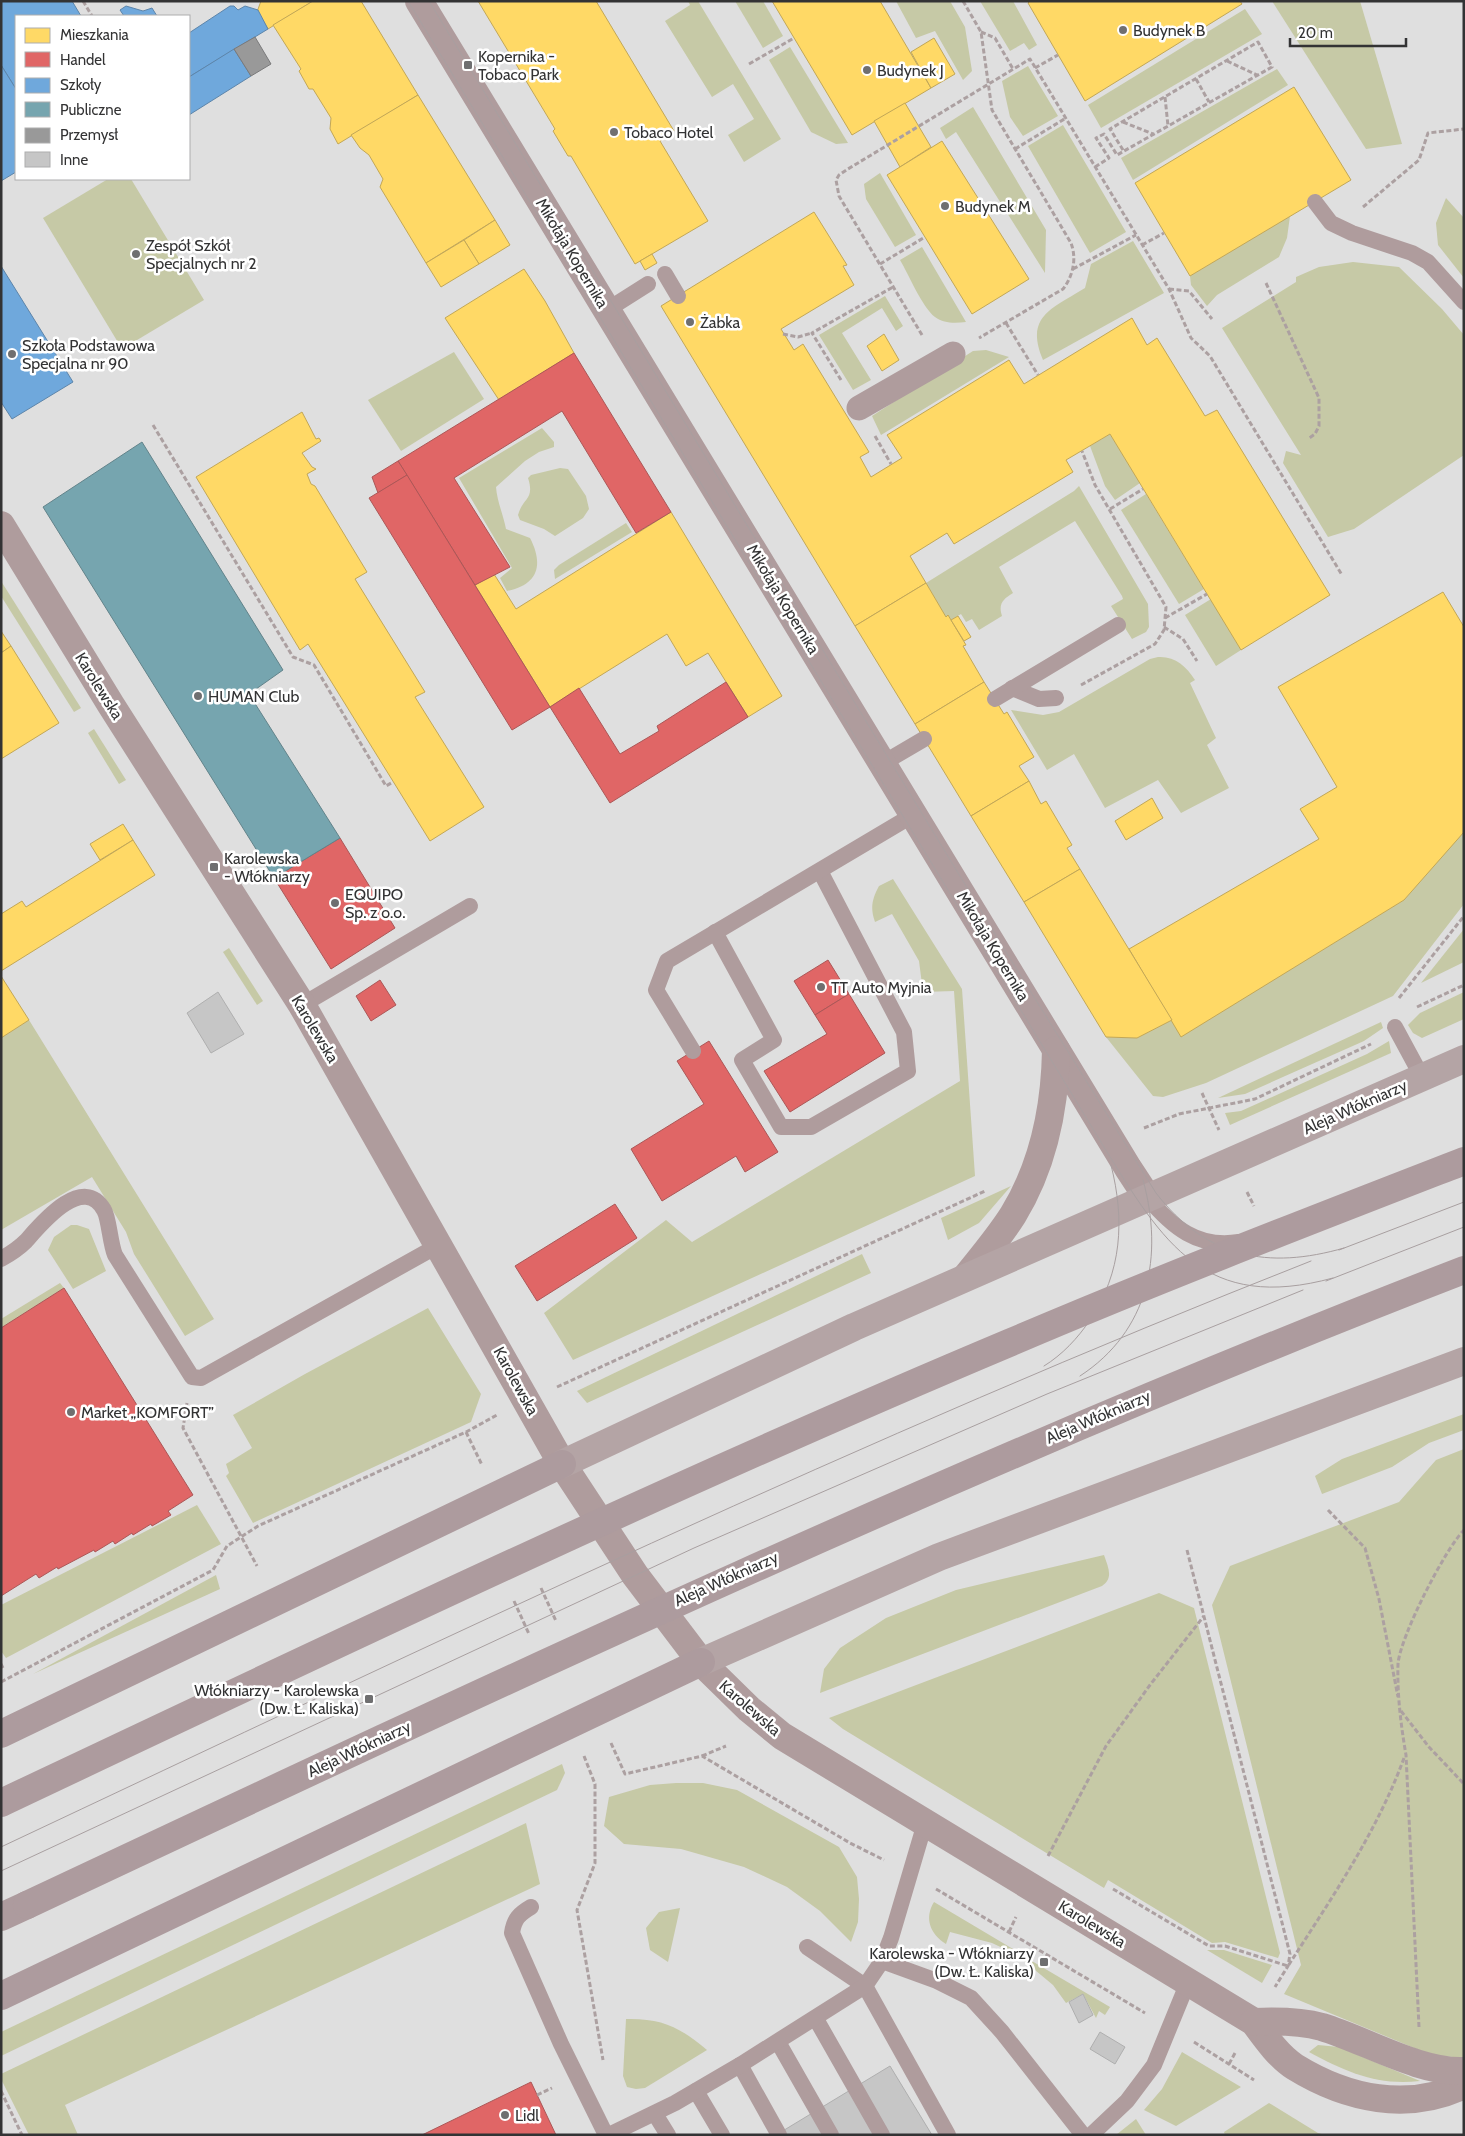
<svg xmlns="http://www.w3.org/2000/svg" width="1465" height="2136" font-family="Cabin,sans-serif">
<style>
.green{fill:#c6c9a6}
.homes{fill:#ffd966;stroke:#c2a757}
.shops{fill:#e06666;stroke:#ac5757}
.schools{fill:#6fa8dc;stroke:#5d85aa}
.public{fill:#76a5af;stroke:#62838a}
.industry{fill:#999;stroke:#7a7a7b}
.building{fill:#c6c6c6;stroke:#afafaf}
.lines{fill:none;stroke-linecap:round;stroke-linejoin:round}
.path{stroke:#aca0a1;stroke-width:3;stroke-dasharray:5 2.5;stroke-linecap:butt}
.service{stroke:#af9c9d;stroke-width:16}
.pedestrian{stroke:#af9c9d;stroke-width:25}
.minor{stroke:#af9c9d;stroke-width:28}
.tertiary{stroke:#af9c9d;stroke-width:28}
.secondary{stroke:#b4a4a5;stroke-width:28}
.primary{stroke:#ad9b9e;stroke-width:28}
.tram{stroke:#a89fa0;stroke-width:1}
.primary-bridge{stroke:#ad9b9e;stroke-width:28}
.poi-dot{fill:#6f6f70;stroke:#fff;stroke-width:2}
.labels{text-anchor:middle;dominant-baseline:central;stroke-width:5;stroke-linejoin:round;paint-order:stroke}
.poi-label{font-size:16px;fill:#333334;stroke:#fff;text-anchor:start}
.street-label{font-size:16px;fill:#333334;stroke:#fff}
</style>
<rect width="100%" height="100%" fill="#dfdfdf"/>
<g class="green">
<polygon points="688,1 698,1 781,139 744,162 728,135 754,119 733,84 712,97 665,21 690,5"/>
<polygon points="735,1 763,1 783,36 763,48"/>
<polygon points="896,1 950,1 965,27 972,71 963,80 935,31 916,38"/>
<polygon points="980,1 1013,1 1037,45 1029,50 1024,43 1010,51"/>
<polygon points="1272,1 1360,1 1402,144 1366,149"/>
<polygon points="1245,9 1262,34 1101,128 1088,105"/>
<polygon points="790,47 848,143 836,144 811,132 769,60"/>
<polygon points="1028,66 1058,116 1023,136 1010,117 1002,81"/>
<polygon points="1277,69 1288,85 1133,180 1121,158"/>
<polygon points="973,107 1046,230 1045,273 956,132 946,139 940,128"/>
<polygon points="1063,125 1126,232 1090,253 1028,146"/>
<polygon points="880,173 916,235 895,247 866,199 864,184"/>
<polygon points="108,179 131,179 204,300 122,349 43,218"/>
<polygon points="1446,198 1464,218 1464,278 1438,245 1436,223"/>
<polygon points="1290,216 1287,238 1279,257 1217,295 1207,306 1191,285 1190,276"/>
<path d="M1133 241 1164 293 1043 360C1024 316 1053 308 1085 288L1091 264Z"/>
<path d="M922 247 966 322C956 323 944 324 935 317 922 307 909 275 900 260Z"/>
<polygon points="1353,262 1399,267 1442,309 1464,335 1464,455 1354,529 1328,537 1283,463 1286,451 1301,455 1222,328 1296,282 1296,277 1319,267"/>
<polygon points="885,296 903,326 896,331 882,308 842,333 871,380 853,390 819,335"/>
<polygon points="986,350 1009,357 881,435 872,416 973,351"/>
<polygon points="454,352 484,399 401,451 368,400"/>
<path d="M542 428 554 442V447L539 452 525 461 496 487C497 501 503 514 506 529L530 538C544 565 538 585 507 591L500 578 512 568 459 478Z"/>
<polygon points="1110,434 1140,483 1115,500 1105,486 1090,446"/>
<path d="M560 468 568 469 586 496 589 509 583 518 555 536 544 529 520 520 518 515C523 497 535 500 528 478L531 475Z"/>
<path d="M1079 486 1148 604 1149 627 1146 632 1132 639 1111 606 1123 599 1122 596 1075 521 999 567 1013 593C1003 599 998 604 1002 616L979 630 972 619 966 622 961 614 951 620 948 616 946 617 926 583 1074 491Z"/>
<polygon points="1146,494 1204,589 1179,604 1121,510"/>
<polygon points="626,523 632,532 555,579 554,570 559,565"/>
<polygon points="1,581 81,708 74,712 1,596"/>
<polygon points="1211,599 1241,650 1216,666 1185,615"/>
<path d="M1158 657C1175 656 1186 666 1195 680L1190 683 1216 738 1207 745 1229 788 1181 813 1158 780 1105 808 1074 754 1047 770 1011 710 1043 715 1059 712 1150 659Z"/>
<polygon points="94,729 126,780 119,784 88,733"/>
<polygon points="1464,830 1464,904 1393,996 1206,1083 1163,1097 1153,1096 1106,1037 1137,1038 1172,1020 1182,1036 1404,900"/>
<path d="M893 879 962 989 975 1176 573 1360 544 1313 666 1220 692 1242 960 1081 954 991 923 992 919 961 892 914 875 922C870 908 872 899 879 886Z"/>
<polygon points="1464,929 1464,962 1421,983"/>
<polygon points="229,948 263,1001 257,1005 223,952"/>
<polygon points="1464,992 1464,1019 1422,1038 1413,1033 1408,1025 1420,1013"/>
<polygon points="29,1020 214,1319 185,1336 134,1254 126,1232 92,1177 1,1230 1,1038"/>
<polygon points="1381,1022 1383,1028 1364,1041 1245,1094 1218,1098"/>
<polygon points="1389,1041 1391,1053 1230,1125 1225,1113 1241,1111 1367,1054"/>
<polygon points="1011,1186 979,1223 948,1240 941,1218"/>
<polygon points="71,1225 77,1225 89,1229 106,1271 73,1289 48,1250 54,1237"/>
<polygon points="862,1254 871,1273 587,1403 577,1391"/>
<polygon points="60,1283 64,1288 1,1328 1,1319"/>
<polygon points="428,1308 481,1394 471,1422 253,1523 226,1476 229,1473 226,1464 252,1448 233,1415 305,1374"/>
<polygon points="1464,1414 1464,1430 1429,1443 1392,1467 1322,1494 1315,1476 1342,1459"/>
<polygon points="1464,1449 1464,2058 1431,2055 1284,1994 1301,1965 1212,1605 1230,1566 1399,1502 1436,1460"/>
<polygon points="197,1505 221,1544 6,1658 1,1651 1,1605"/>
<path d="M1104 1555C1108 1567 1114 1578 1102 1586L820 1693 824 1669 840 1648 886 1618 956 1590Z"/>
<polygon points="216,1575 220,1589 33,1674"/>
<polygon points="1159,1593 1194,1608 1280,1953 1278,1958 1225,1942 1212,1943 1108,1880 1104,1888 843,1729 829,1718"/>
<polygon points="562,1764 565,1773 557,1790 1,2056 1,2032"/>
<polygon points="676,1783 703,1783 737,1790 839,1847 857,1877 859,1899 858,1922 851,1942 820,1911 787,1887 744,1867 681,1849 624,1844 604,1826 609,1797 650,1785"/>
<polygon points="526,1823 540,1884 65,2105 78,2135 29,2135 1,2079 1,2074"/>
<path d="M934 1902 1013 1949 1011 1952 992 1943 950 1932 946 1944C930 1934 924 1918 934 1902Z"/>
<polygon points="680,1908 668,1962 650,1950 646,1928 659,1912"/>
<polygon points="1207,1950 1224,1950 1272,1965 1262,1983"/>
<polygon points="1025,1957 1110,2007 1105,2015 1099,2011 1096,2018 1083,1994 1066,2003 1053,1985 1023,1960"/>
<path d="M626 2019C661 2018 680 2027 707 2050L645 2088 636 2089 627 2087 623 2076Z"/>
<path d="M1318 2045 1339 2047 1420 2081C1377 2086 1346 2072 1309 2052Z"/>
<polygon points="1182,2052 1241,2087 1176,2126 1144,2110 1162,2089"/>
<polygon points="1269,2103 1318,2133 1325,2135 1225,2135 1224,2132"/>
<polygon points="1136,2119 1146,2135 1116,2135"/>
</g>
<g class="homes">
<polygon points="261,1 313,1 268,29 257,12"/>
<polygon points="313,1 361,1 418,95 338,144 330,129 331,118 313,89 309,89 299,71 301,69 273,25"/>
<polygon points="478,1 596,1 674,131 660,141 708,221 635,264 571,156 568,156 553,131 555,129"/>
<polygon points="772,1 880,1 931,88 852,135"/>
<polygon points="1030,1 1240,1 1242,4 1085,101 1028,3"/>
<polygon points="934,38 955,74 931,88 911,52"/>
<polygon points="1294,87 1351,180 1190,276 1135,183"/>
<polygon points="418,95 495,220 426,263 380,187 383,179 369,155 360,148 351,135"/>
<polygon points="905,103 931,147 900,167 874,121"/>
<polygon points="942,141 1029,279 972,314 887,175"/>
<polygon points="814,212 847,265 843,266 854,285 781,329 794,350 803,344 869,452 860,457 871,477 902,458 887,435 1009,360 1024,384 1132,318 1147,345 1157,338 1205,416 1217,410 1330,595 1241,650 1110,434 1066,460 1073,472 954,544 947,533 910,556 926,583 855,626 661,306"/>
<polygon points="495,220 510,245 479,264 464,240"/>
<polygon points="464,240 479,264 441,287 426,263"/>
<polygon points="652,254 657,263 645,270 640,261"/>
<polygon points="524,269 545,301 574,353 499,400 445,318"/>
<polygon points="884,334 899,360 882,371 867,346"/>
<polygon points="302,412 316,439 319,438 321,441 302,453 312,467 316,469 307,474 311,484 315,486 367,572 355,579 425,692 415,697 484,807 430,841 308,644 300,650 196,477"/>
<polygon points="671,512 782,696 748,717 708,653 686,666 667,634 550,707 475,585 494,574 516,609"/>
<polygon points="926,583 946,617 948,615 966,645 963,646 984,682 915,724 855,626"/>
<polygon points="1443,592 1464,627 1464,832 1404,900 1181,1037 1129,949 1319,839 1300,809 1337,787 1278,687"/>
<polygon points="958,616 971,637 964,641 951,620"/>
<polygon points="1,631 11,646 1,653"/>
<polygon points="11,646 59,723 1,759 1,653"/>
<polygon points="984,682 1004,714 1007,712 1034,757 1019,766 1029,781 971,816 915,724"/>
<polygon points="1029,781 1041,804 1046,801 1072,845 1067,848 1080,869 1024,902 971,816"/>
<polygon points="1152,798 1163,818 1126,840 1115,821"/>
<polygon points="123,824 133,840 100,860 90,844"/>
<polygon points="133,840 155,875 1,971 1,914 22,901 26,907"/>
<polygon points="1080,869 1172,1020 1137,1038 1106,1037 1024,902"/>
<polygon points="1,976 29,1020 1,1038"/>
</g>
<g class="shops">
<polygon points="574,353 671,512 636,533 562,411 454,478 510,567 475,585 398,461"/>
<polygon points="398,461 407,475 378,493 372,477"/>
<polygon points="407,475 550,707 512,730 369,498"/>
<polygon points="726,682 748,717 610,803 550,707 579,688 620,754 659,731 657,726"/>
<polygon points="340,838 395,928 331,969 274,878"/>
<polygon points="828,960 849,994 815,1015 794,981"/>
<polygon points="380,980 396,1005 371,1021 356,996"/>
<polygon points="849,994 885,1053 790,1112 764,1071 827,1034 815,1015"/>
<polygon points="709,1041 778,1152 745,1172 736,1156 662,1201 631,1149 704,1104 677,1061"/>
<polygon points="615,1204 637,1238 537,1301 515,1266"/>
<polygon points="64,1288 193,1495 168,1511 171,1515 152,1526 151,1524 133,1535 132,1533 115,1544 113,1541 95,1552 94,1550 58,1569 57,1567 39,1578 36,1574 1,1596 1,1328"/>
<polygon points="531,2082 556,2135 422,2135"/>
</g>
<g class="schools">
<polygon points="1,1 72,1 81,16 16,16 16,89 1,65"/>
<polygon points="126,6 143,11 152,8 157,16 124,16 120,10"/>
<polygon points="230,6 234,6 238,10 245,6 258,10 268,29 189,77 189,33"/>
<polygon points="234,49 251,76 189,115 189,77"/>
<polygon points="1,65 16,89 16,172 1,181"/>
<polygon points="1,266 73,382 12,419 1,402"/>
</g>
<polygon class="public" points="142,442 283,670 249,694 340,838 274,878 43,507"/>
<polygon class="industry" points="255,37 271,64 251,76 234,49"/>
<g class="building">
<polygon points="218,992 244,1034 211,1053 187,1013"/>
<polygon points="1083,1994 1093,2015 1079,2023 1069,2002"/>
<polygon points="1100,2032 1125,2047 1115,2064 1090,2049"/>
<polygon points="890,2066 932,2135 776,2135"/>
</g>
<g class="lines">
<g class="path">
<polyline points="83,1 92,16"/>
<path d="M963 1 981 32 992 110 1071 243C1077 259 1073 276 1063 289L979 338"/>
<polyline points="981,32 995,38 1013,69"/>
<polyline points="1227,61 1257,75"/>
<polyline points="749,64 794,38"/>
<polyline points="1035,68 1058,55"/>
<polyline points="1196,79 1209,102"/>
<polyline points="1165,97 1168,126"/>
<polyline points="1123,122 1153,134"/>
<polyline points="1015,149 1066,118"/>
<polyline points="1095,167 1109,158 1096,138 1104,134 1117,155 1272,67 1258,42 1110,129 1123,150"/>
<polyline points="1363,207 1419,160 1428,133 1464,129"/>
<polyline points="1142,245 1164,233"/>
<polyline points="880,264 925,237"/>
<polyline points="1073,269 1136,235"/>
<polyline points="1266,283 1319,398 1319,426 1315,434 1308,439"/>
<polyline points="1169,289 1189,291 1212,319"/>
<polyline points="1006,323 1038,375"/>
<polyline points="783,334 798,337 812,333"/>
<polyline points="922,335 839,196 836,180 839,175 848,169 1030,59 1169,289 1191,338 1210,356 1342,575"/>
<polyline points="841,380 812,333 893,287"/>
<polyline points="153,425 293,657 314,665 386,786 393,782"/>
<polyline points="875,436 891,464"/>
<polyline points="1110,509 1143,489"/>
<polyline points="1165,618 1207,594"/>
<polyline points="1164,627 1183,639 1197,661"/>
<polyline points="1081,685 1155,644 1164,630 1166,607 1095,485 1082,451"/>
<polyline points="1399,998 1464,916"/>
<polyline points="1417,1007 1464,985"/>
<polyline points="1202,1093 1219,1130"/>
<polyline points="1144,1128 1179,1114 1255,1099 1371,1044"/>
<polyline points="1247,1192 1254,1206"/>
<polyline points="557,1387 985,1191"/>
<polyline points="187,1403 183,1428 257,1566"/>
<polyline points="466,1432 482,1465"/>
<polyline points="1328,1510 1365,1548 1379,1599 1398,1697"/>
<polyline points="1187,1550 1290,1954 1288,1966 1275,1987"/>
<polyline points="541,1588 556,1621"/>
<polyline points="514,1601 529,1634"/>
<polyline points="1,1664 3,1668"/>
<polyline points="1,1682 213,1570 227,1546 258,1526 466,1432 497,1415"/>
<polyline points="1401,1711 1429,1747 1464,1784"/>
<polyline points="611,1743 625,1774 702,1756 850,1843 884,1860"/>
<polyline points="584,1756 595,1784 595,1863 577,1910 603,2060"/>
<polyline points="702,1756 726,1746"/>
<polyline points="1048,1856 1106,1746 1150,1685 1204,1616"/>
<polyline points="936,1889 1145,2013"/>
<path d="M1113 1889 1209 1946H1225L1288 1966C1331 1899 1377 1832 1404 1758"/>
<polyline points="1009,1932 1016,1917"/>
<path d="M1419 2027 1406 1755C1401 1726 1397 1694 1398 1664 1400 1637 1445 1549 1464 1530"/>
<polyline points="1194,2042 1254,2080"/>
<polyline points="1229,2064 1235,2053"/>
<polyline points="1,2091 22,2135"/>
<polyline points="537,2095 552,2088"/>
</g>
<g class="service">
<polyline points="1315,202 1331,223 1352,233 1412,253 1428,262 1464,302"/>
<polyline points="665,274 678,296"/>
<polyline points="607,310 648,284"/>
<polyline points="1012,688 1039,699 1056,698"/>
<polyline points="995,699 1118,625"/>
<polyline points="884,766 890,759 924,739"/>
<polyline points="715,932 774,1040 742,1060 781,1127 811,1127 908,1071 904,1032 820,871"/>
<polyline points="302,1005 470,906"/>
<polyline points="1395,1027 1422,1077"/>
<polyline points="693,1051 656,990 667,961 913,815"/>
<path d="M1147 1197C1172 1227 1198 1249 1239 1242"/>
<path d="M1 1259C10 1254 19 1248 26 1241 41 1224 83 1173 104 1210 109 1218 110 1243 115 1255L192 1377 201 1378 439 1245"/>
<path d="M531 1907C519 1914 514 1919 512 1933L561 2044 606 2135"/>
<polyline points="807,1947 865,1986 948,2135"/>
<polyline points="882,1961 937,1981 971,1998 1002,2032 1083,2135"/>
<polyline points="816,2019 882,2135"/>
<polyline points="778,2042 831,2135"/>
<polyline points="740,2065 779,2135"/>
<polyline points="696,2091 722,2135"/>
<polyline points="655,2114 668,2135"/>
<polyline points="609,2135 675,2103 740,2065 865,1986 882,1961 891,1938 925,1823"/>
<polyline points="1091,2135 1127,2101 1154,2065 1188,1982"/>
</g>
<polyline class="pedestrian" points="859,408 953,354"/>
<g class="minor">
<path d="M701 1662 749 1709 782 1736 1254 2022C1265 2037 1279 2057 1295 2067 1347 2099 1408 2112 1464 2085"/>
<path d="M1254 2022C1276 2021 1300 2021 1322 2027 1365 2040 1420 2073 1464 2071"/>
</g>
<g class="tertiary">
<polyline points="419,1 1128,1168 1147,1197"/>
<polyline points="1,525 111,705 302,1005 562,1464 635,1575 701,1662"/>
<path d="M966 1277C982 1257 999 1237 1013 1215 1043 1166 1055 1107 1056 1050"/>
</g>
<g class="secondary">
<polyline points="562,1464 854,1327 1464,1059"/>
<polyline points="701,1662 939,1557 1464,1361"/>
</g>
<g class="primary">
<polyline points="1,1734 562,1464"/>
<polyline points="1,1917 27,1905"/>
<polyline points="1,1996 701,1662"/>
</g>
<g class="tram">
<path d="M408 1 1104 1147C1163 1243 1205 1313 1333 1278"/>
<path d="M429 1 1006 952 1156 1193C1206 1258 1268 1270 1344 1248"/>
<polyline points="1339,1250 1464,1202"/>
<polyline points="1326,1281 1464,1227"/>
<path d="M1044 1366C1062 1355 1078 1338 1090 1320 1122 1272 1125 1220 1111 1165"/>
<path d="M1080 1376C1149 1331 1164 1256 1143 1180"/>
<path d="M1 1847C434 1643 866 1436 1311 1261"/>
<polyline points="1,1871 694,1548 1047,1394 1303,1290"/>
</g>
<g class="primary-bridge">
<path d="M1 1803C335 1645 669 1486 1009 1343 1159 1279 1312 1220 1464 1161"/>
<path d="M27 1905C501 1682 975 1459 1464 1270"/>
</g>
</g>
<g class="poi-dot">
<circle cx="1123" cy="30" r="5"/>
<rect x="463" y="60" width="10" height="10" rx="2.5"/>
<circle cx="867" cy="70" r="5"/>
<circle cx="614" cy="132" r="5"/>
<circle cx="945" cy="206" r="5"/>
<circle cx="136" cy="254" r="5"/>
<circle cx="690" cy="322" r="5"/>
<circle cx="12" cy="354" r="5"/>
<circle cx="198" cy="696" r="5"/>
<rect x="209" y="862" width="10" height="10" rx="2.5"/>
<circle cx="335" cy="903" r="5"/>
<circle cx="821" cy="987" r="5"/>
<circle cx="71" cy="1412" r="5"/>
<rect x="364" y="1694" width="10" height="10" rx="2.5"/>
<rect x="1039" y="1957" width="10" height="10" rx="2.5"/>
<circle cx="505" cy="2115" r="5"/>
</g>
<g class="labels">
<g class="poi-label">
<text x="1133" y="30">Budynek B</text>
<text x="478" y="56">Kopernika -<tspan x="478" dy="18">Tobaco Park</tspan></text>
<text x="877" y="70">Budynek J</text>
<text x="624" y="132">Tobaco Hotel</text>
<text x="955" y="206">Budynek M</text>
<text x="146" y="245">Zespół Szkół<tspan x="146" dy="18">Specjalnych nr 2</tspan></text>
<text x="700" y="322">Żabka</text>
<text x="22" y="345">Szkoła Podstawowa<tspan x="22" dy="18">Specjalna nr 90</tspan></text>
<text x="208" y="696">HUMAN Club</text>
<text x="224" y="858">Karolewska<tspan x="224" dy="18">- Włókniarzy</tspan></text>
<text x="345" y="894">EQUIPO<tspan x="345" dy="18">Sp. z o.o.</tspan></text>
<text x="831" y="987">TT Auto Myjnia</text>
<text x="81" y="1412">Market „KOMFORT”</text>
<text x="359" y="1690" text-anchor="end">Włókniarzy - Karolewska<tspan x="359" dy="18">(Dw. Ł. Kaliska)</tspan></text>
<text x="1034" y="1953" text-anchor="end">Karolewska - Włókniarzy<tspan x="1034" dy="18">(Dw. Ł. Kaliska)</tspan></text>
<text x="515" y="2115">Lidl</text>
</g>
<g class="street-label">
<text transform="translate(572 253) rotate(59)">Mikołaja Kopernika</text>
<text transform="translate(783 599) rotate(59)">Mikołaja Kopernika</text>
<text transform="translate(99 686) rotate(58)">Karolewska</text>
<text transform="translate(993 946) rotate(59)">Mikołaja Kopernika</text>
<text transform="translate(315 1029) rotate(59)">Karolewska</text>
<text transform="translate(1355 1107) rotate(-24)">Aleja Włókniarzy</text>
<text transform="translate(516 1381) rotate(61)">Karolewska</text>
<text transform="translate(1098 1417) rotate(-23)">Aleja Włókniarzy</text>
<text transform="translate(726 1579) rotate(-24)">Aleja Włókniarzy</text>
<text transform="translate(750 1708) rotate(41)">Karolewska</text>
<text transform="translate(359 1749) rotate(-25)">Aleja Włókniarzy</text>
<text transform="translate(1092 1924) rotate(31)">Karolewska</text>
</g>
</g>
<rect width="1465" height="2136" fill="none" stroke="#333334" stroke-width="5"/>
<rect x="15" y="15" width="175" height="165" fill="#ffffff" stroke="#adadae"/>
<rect x="25" y="28" width="25" height="15" fill="#ffd966" stroke="#adadae"/>
<text x="60" y="40" font-size="15" fill="#333334">Mieszkania</text>
<rect x="25" y="52" width="25" height="15" fill="#e06666" stroke="#adadae"/>
<text x="60" y="65" font-size="15" fill="#333334">Handel</text>
<rect x="25" y="78" width="25" height="15" fill="#6fa8dc" stroke="#adadae"/>
<text x="60" y="90" font-size="15" fill="#333334">Szkoły</text>
<rect x="25" y="102" width="25" height="15" fill="#76a5af" stroke="#adadae"/>
<text x="60" y="115" font-size="15" fill="#333334">Publiczne</text>
<rect x="25" y="128" width="25" height="15" fill="#999999" stroke="#adadae"/>
<text x="60" y="140" font-size="15" fill="#333334">Przemysł</text>
<rect x="25" y="152" width="25" height="15" fill="#c6c6c6" stroke="#adadae"/>
<text x="60" y="165" font-size="15" fill="#333334">Inne</text>
<path d="M1290 38v8h116v-8" fill="none" stroke="#333334" stroke-width="2.5"/>
<text x="1298" y="38" font-size="15" fill="#333334" stroke="#ffffff" stroke-width="4" paint-order="stroke">20 m</text>
</svg>
